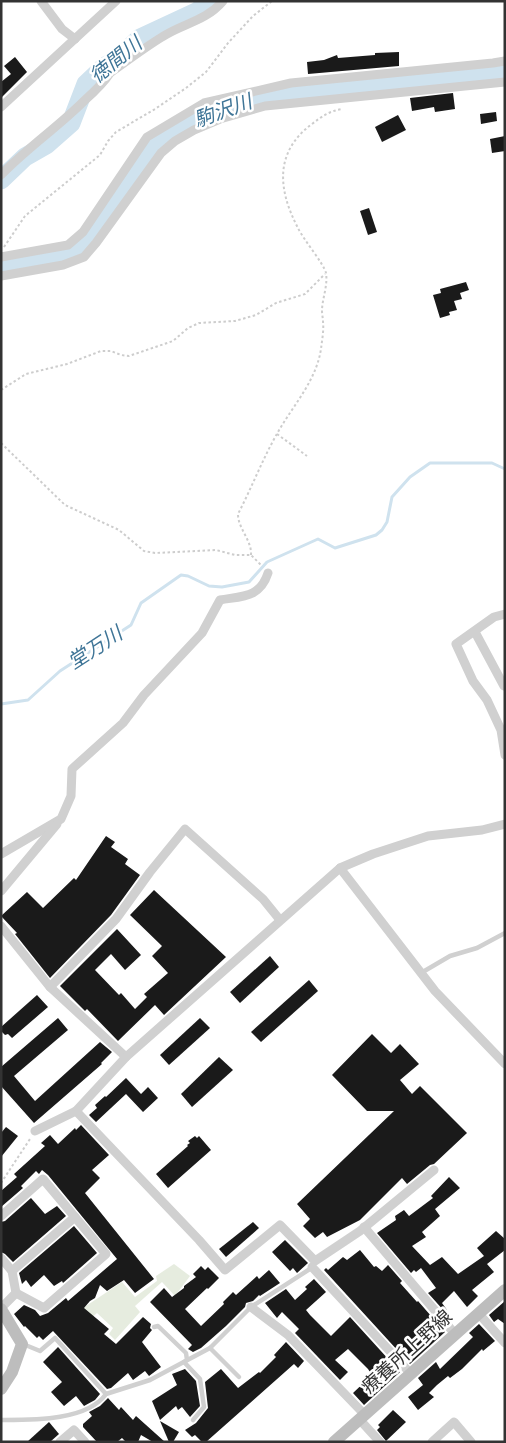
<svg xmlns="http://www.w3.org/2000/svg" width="506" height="1443" font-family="Signika,'Noto Sans JP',sans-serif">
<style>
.green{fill:#e6ecdf}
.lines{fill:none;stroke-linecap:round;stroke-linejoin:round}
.stream{stroke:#cfe2ee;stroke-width:3}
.river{stroke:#cfe2ee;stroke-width:19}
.building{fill:#1a1a1a}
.path{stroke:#cdcdcd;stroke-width:2;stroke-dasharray:2.5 2.5;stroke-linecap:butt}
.lane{stroke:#d0d0d0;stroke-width:4.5}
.street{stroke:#d0d0d0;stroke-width:9}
.secondary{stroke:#bdbdbd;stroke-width:12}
.labels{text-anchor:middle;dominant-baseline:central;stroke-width:5;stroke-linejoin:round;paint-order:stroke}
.street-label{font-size:19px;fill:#333;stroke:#fff}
.water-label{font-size:20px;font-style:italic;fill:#3f7597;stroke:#fff}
</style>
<rect width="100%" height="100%" fill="#fff"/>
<polygon class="green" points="174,1264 190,1276 175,1296 162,1282 135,1306 140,1312 115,1340 109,1334 113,1328 97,1313 82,1326 68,1318 122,1282 135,1297 157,1281 156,1276"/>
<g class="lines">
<polyline class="stream" points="1,704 28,700 60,671 131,625 141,603 181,575 188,576 209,586 222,587 249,582 267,562 318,539 335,548 376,535 382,530 387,522 392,497 410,477 430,463 492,463 505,469"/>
<g class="river">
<polyline points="1,180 25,157 46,145 71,123 86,84 104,67 120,57 140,38 198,11 209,1"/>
<polyline points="1,266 25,260 62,257 90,237 125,183 161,138 197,118 230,106 265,96 401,84 442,77 498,74 505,72"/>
</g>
</g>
<g class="building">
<polygon points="399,52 399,66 308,74 307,62 324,60 337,55 338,58 375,55 375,53"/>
<polygon points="15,57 27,72 1,98 1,82 11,74 4,66"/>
<polygon points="453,93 455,109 435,112 434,107 412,111 410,98"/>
<polygon points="496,112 497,121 481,124 480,114"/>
<polygon points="398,115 406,130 382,142 375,127"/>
<polygon points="505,136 505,151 492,153 490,139"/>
<polygon points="369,208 377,232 368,235 360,211"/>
<polygon points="466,282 469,290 460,293 462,299 454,301 457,310 449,312 450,315 440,318 433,295 441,293 440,289"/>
<polygon points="106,836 115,842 111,847 128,859 125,864 140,875 111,915 50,978 15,934 17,933 1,916 27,892 43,908 74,878 76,880"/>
<polygon points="154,890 226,957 164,1015 155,1005 118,1041 87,1009 85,1011 60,986 117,929 141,955 125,970 111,954 95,970 119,995 121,993 135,1009 147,997 144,994 168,973 152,956 162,946 130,915"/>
<polygon points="270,956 279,967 240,1003 230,992"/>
<polygon points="309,980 318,991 261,1042 251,1032"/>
<polygon points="37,995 48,1007 12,1038 8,1034 5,1035 1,1031 1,1027"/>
<polygon points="58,1018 68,1030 14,1076 35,1101 100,1042 112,1052 101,1063 102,1064 34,1123 1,1086 1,1067"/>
<polygon points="200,1018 210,1028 169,1065 160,1055"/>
<polygon points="372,1034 391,1053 400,1044 419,1064 400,1080 412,1094 420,1086 467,1133 434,1164 430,1165 407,1184 402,1178 360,1220 327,1237 323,1232 315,1238 303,1226 310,1219 297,1204 394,1111 367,1111 332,1075"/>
<polygon points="219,1057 233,1070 192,1107 181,1094"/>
<polygon points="126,1078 141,1094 148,1087 158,1098 143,1112 126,1094 96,1122 89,1115 97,1108 95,1105 105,1096 106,1097"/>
<polygon points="81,1125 109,1155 92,1170 100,1178 85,1193 154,1279 135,1293 124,1280 107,1291 100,1285 95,1298 90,1301 84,1308 109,1329 104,1334 116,1344 143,1317 151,1324 150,1328 152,1330 142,1342 161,1367 149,1376 145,1371 133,1380 128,1373 111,1388 107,1389 53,1331 43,1340 39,1336 37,1338 25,1326 24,1327 14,1314 24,1305 35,1310 40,1316 48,1313 66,1298 68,1301 117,1259 48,1175 42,1170 39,1174 36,1171 21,1186 23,1188 1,1207 1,1191 17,1177 14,1174 45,1146 41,1143 50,1135 58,1144 75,1128 76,1130"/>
<polygon points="6,1127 18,1136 1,1157 1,1133"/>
<polygon points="195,1136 197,1138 199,1136 211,1150 168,1188 156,1174 188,1146 187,1145 190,1143 188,1141"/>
<polygon points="449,1177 460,1188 435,1209 440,1216 422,1232 426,1237 412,1246 430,1265 442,1257 458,1274 484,1256 477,1248 496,1231 505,1239 505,1250 487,1264 494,1272 472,1290 478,1296 467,1307 454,1291 442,1303 447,1310 445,1312 428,1293 436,1288 421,1268 416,1272 414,1270 411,1273 377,1233 396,1220 395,1216 404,1210 409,1216 433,1198 431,1196"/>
<polygon points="31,1198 45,1214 57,1206 66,1216 13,1262 5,1254 1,1252 1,1222 5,1221"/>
<polygon points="253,1222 259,1228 226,1257 219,1249"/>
<polygon points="74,1226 97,1253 63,1283 62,1281 54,1286 44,1275 31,1287 26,1280 22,1284 19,1273"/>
<polygon points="285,1240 308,1263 297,1273 293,1268 290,1271 272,1252"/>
<polygon points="360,1250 374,1267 376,1266 382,1271 388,1265 402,1281 400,1283 417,1302 418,1301 445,1332 410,1364 324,1270 326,1268 328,1270 343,1257 347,1260"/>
<polygon points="201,1266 205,1270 208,1267 219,1278 208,1289 207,1288 185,1309 201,1326 224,1304 223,1302 233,1292 236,1295 257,1276 259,1279 269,1270 280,1283 260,1296 259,1295 253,1301 246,1303 245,1307 226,1326 201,1348 193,1352 188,1349 192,1345 150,1302 164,1288 172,1297 184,1288 184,1286 196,1277 193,1274"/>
<polygon points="314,1279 326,1292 306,1310 310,1315 331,1336 350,1317 400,1372 364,1405 353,1393 372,1375 368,1369 348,1349 335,1360 348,1372 340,1380 295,1333 299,1329 282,1312 277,1318 265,1303 286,1289 295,1300 307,1289 305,1287"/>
<polygon points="505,1301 505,1324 498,1319 494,1322 489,1315"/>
<polygon points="479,1324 495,1341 483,1351 482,1349 462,1369 450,1378 448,1376 437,1385 429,1393 434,1397 418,1410 408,1397 423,1385 418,1378 436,1362 440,1369 473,1337 469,1333"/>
<polygon points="286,1342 304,1361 298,1368 294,1364 206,1442 202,1442 195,1435 192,1437 185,1430 196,1423 208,1408 205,1382 221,1369 238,1388 259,1372 260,1373 276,1357 274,1355"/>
<polygon points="58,1347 100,1394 95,1400 84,1406 76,1396 64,1406 51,1392 62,1382 43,1362"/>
<polygon points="185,1369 196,1381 200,1406 190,1417 182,1407 178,1410 176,1406 160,1420 152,1401 177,1385 172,1374"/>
<polygon points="108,1398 119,1410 121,1407 133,1420 136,1416 165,1442 153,1442 141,1435 138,1442 126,1442 122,1438 117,1442 97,1442 83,1427 83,1424 92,1416 89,1412 100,1406"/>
<polygon points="393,1410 406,1422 386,1441 377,1430 380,1427 378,1425"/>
<polygon points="160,1421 179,1432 173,1442 169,1442"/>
<polygon points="49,1422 59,1434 50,1442 27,1442"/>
</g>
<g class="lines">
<g class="path">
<polyline points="4,247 25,216 100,155 108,141 116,132 155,109 186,88 206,72 228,43 253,16 272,1"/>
<polyline points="1,390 26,374 67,364 101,351 111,351 121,355 129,356 173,341 188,328 199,323 235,321 256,315 276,303 305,294 325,274"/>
<polyline points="277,434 307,456"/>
<polyline points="1,443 65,505 119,530 144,551 155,553 216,550 235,555 251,555 262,566"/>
<path d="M251 555C252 540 238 529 238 514 252 487 263 458 278 432 294 404 316 381 321 349 322 340 324 330 323 322 323 318 322 315 322 311 322 299 328 286 326 273 324 264 303 239 298 228 278 190 274 152 312 124 322 116 330 111 342 109"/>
<polyline points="1,1183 30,1139"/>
</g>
<g class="lane">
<polyline points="421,973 450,956 477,948 505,933"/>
<polyline points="154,1327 158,1326 186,1353 187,1360"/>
<polyline points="23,1344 40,1351 55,1338 106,1394"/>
<polyline points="210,1348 239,1377"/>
<polyline points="184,1362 200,1379 204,1407 193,1420"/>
<path d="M1 1420C32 1420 87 1421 106 1394L150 1380 210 1348 251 1307 313 1267"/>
</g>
<g class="street">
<polyline points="41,1 62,29 75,39"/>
<polyline points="1,107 116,1"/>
<path d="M1 175C27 148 58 127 84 101 94 92 103 84 110 73 127 61 144 48 162 37 183 23 205 22 223 1"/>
<polyline points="1,257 68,245 83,232 147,137 204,103 291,83 493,63 505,61"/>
<polyline points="1,276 63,265 84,257 96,243 161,153 175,141 194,130 220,119 265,106 505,82"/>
<polyline points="505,614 494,617 456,644 473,681 487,700 501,730 505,755"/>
<polyline points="475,632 504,686"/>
<path d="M1 854 61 819 71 796 72 769 123 723 144 695 202 633 220 600C242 596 260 598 268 573"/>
<polyline points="340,868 435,991 505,1064"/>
<polyline points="1,891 57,824"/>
<polyline points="1,926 50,987 126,1057"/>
<polyline points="50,987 116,919 150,872 185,829 263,899 280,920"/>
<polyline points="76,1111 199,1240 225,1270 280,1225 315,1261 360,1231 434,1170"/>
<polyline points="35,1131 76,1111 126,1057 340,868 373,854 428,836 482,830 505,824"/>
<polyline points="1,1216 43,1179 106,1254 44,1308 16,1293"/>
<polyline points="364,1227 455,1334"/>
<polyline points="1,1258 12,1271 16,1293"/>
<polyline points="312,1267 411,1374"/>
<polyline points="12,1271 75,1217"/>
<polyline points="251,1307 288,1335 365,1415"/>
<polyline points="1,1308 16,1293"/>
<polyline points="479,1314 505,1343"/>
<polyline points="360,1420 380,1442"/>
<polyline points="60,1442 74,1430 85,1442"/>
<polyline points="432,1442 454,1422 471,1442"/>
</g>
<g class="secondary">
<polyline points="1,1309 22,1344 12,1372 1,1389"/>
<polyline points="334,1442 505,1290"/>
</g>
</g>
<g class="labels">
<g class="street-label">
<text transform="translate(407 1352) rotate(-42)">療養所上野線</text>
</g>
<g class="water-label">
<text transform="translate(116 60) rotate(-39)">徳間川</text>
<text transform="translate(223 111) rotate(-20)">駒沢川</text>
<text transform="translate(95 648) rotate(-33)">堂万川</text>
</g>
</g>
<rect width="506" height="1443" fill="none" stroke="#333333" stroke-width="5"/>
</svg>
